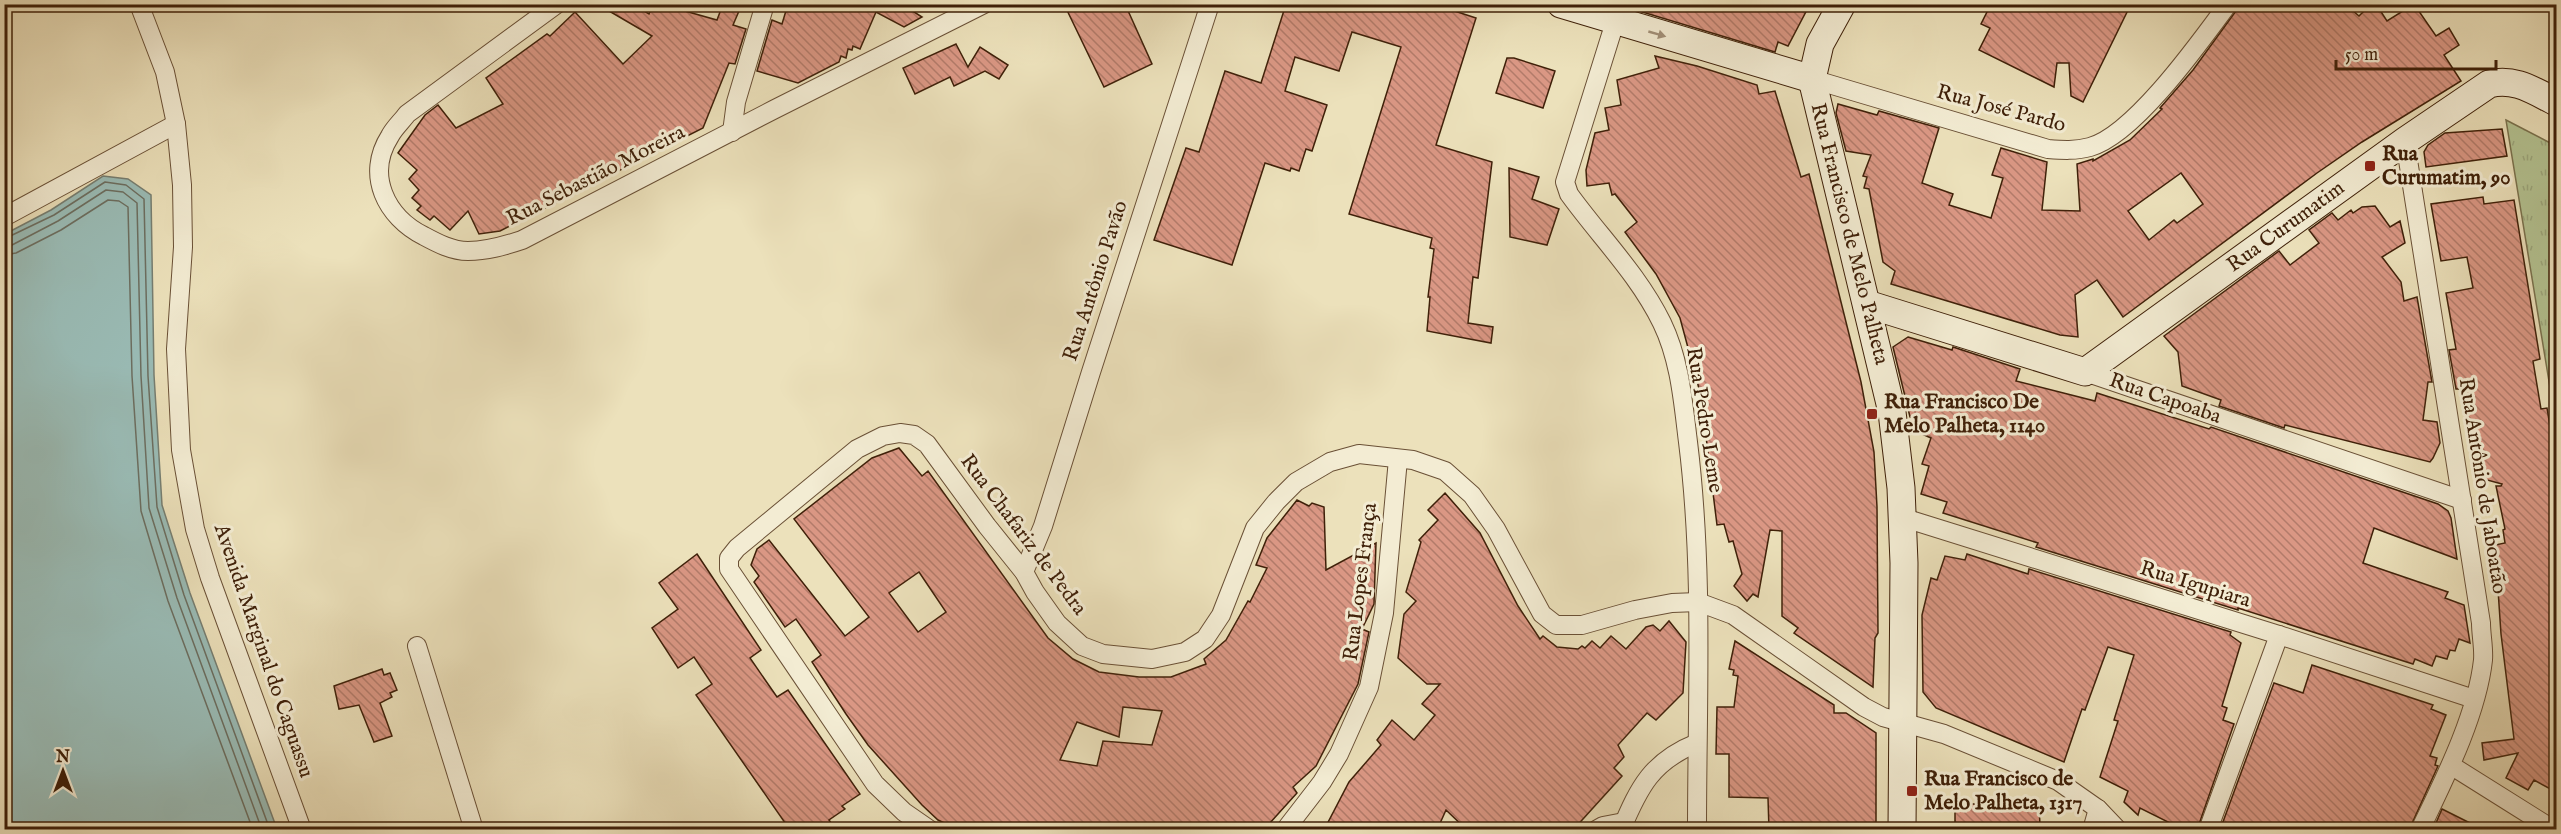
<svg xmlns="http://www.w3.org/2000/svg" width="2561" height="834" font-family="'IM FELL English',serif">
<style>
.grass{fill:url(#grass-tufts);stroke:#7a724e;stroke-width:1.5}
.water{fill:#9abcb6;stroke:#767e71;stroke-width:1.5}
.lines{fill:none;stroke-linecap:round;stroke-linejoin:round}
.shore{stroke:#6c6e60;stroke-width:1.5}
.building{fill:url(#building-back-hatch);stroke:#3f2009;stroke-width:1.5;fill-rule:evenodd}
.street-casing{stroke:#6a5036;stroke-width:20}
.secondary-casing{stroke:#3f2009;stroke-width:29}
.street{stroke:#f3ecd3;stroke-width:18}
.secondary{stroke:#f3ecd3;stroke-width:27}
.oneway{fill:#a29078}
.poi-dot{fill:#8f2418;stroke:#f3ecd3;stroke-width:2}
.labels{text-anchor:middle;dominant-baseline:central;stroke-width:6;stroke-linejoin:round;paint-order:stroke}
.street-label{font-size:21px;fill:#3f2009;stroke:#f3ecd3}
.poi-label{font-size:21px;font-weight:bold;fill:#3f2009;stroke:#f3ecd3;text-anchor:start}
</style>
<defs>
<pattern id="grass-tufts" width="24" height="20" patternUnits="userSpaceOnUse" patternTransform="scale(1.5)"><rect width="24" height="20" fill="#b4c392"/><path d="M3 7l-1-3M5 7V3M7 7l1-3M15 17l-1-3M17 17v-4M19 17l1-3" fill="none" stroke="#9ca77d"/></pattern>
<pattern id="building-back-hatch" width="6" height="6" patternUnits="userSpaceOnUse" patternTransform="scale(1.5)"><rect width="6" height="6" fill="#da9784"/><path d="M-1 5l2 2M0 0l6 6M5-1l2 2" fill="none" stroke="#b27b6a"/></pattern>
</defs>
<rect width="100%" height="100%" fill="#ece1bb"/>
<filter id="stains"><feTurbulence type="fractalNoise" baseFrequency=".00333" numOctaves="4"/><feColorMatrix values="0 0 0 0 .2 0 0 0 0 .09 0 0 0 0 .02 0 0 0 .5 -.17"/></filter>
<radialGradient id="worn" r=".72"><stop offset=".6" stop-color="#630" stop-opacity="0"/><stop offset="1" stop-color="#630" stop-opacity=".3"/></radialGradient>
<polygon class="grass" points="2506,120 2556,146 2556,424"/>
<polygon class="water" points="103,176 128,179 151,195 154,375 162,505 190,593 277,829 5,829 5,234 51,210"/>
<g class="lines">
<g class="shore">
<polyline points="4,239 54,215 105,182 126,185 144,199 148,376 157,507 184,595 270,830"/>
<polyline points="4,246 12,245 58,221 106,190 123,192 137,203 141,376 149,508 177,598 262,830"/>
<polyline points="4,255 16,253 61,230 108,200 119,201 128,207 132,376 141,511 168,601 253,830"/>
</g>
</g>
<g class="building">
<polygon points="597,4 632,4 649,14 653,4 660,4 717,20 723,4 742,4 733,25 746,29 735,64 729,63 703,128 500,231 479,234 468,211 450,230 434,216 430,220 417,210 421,206 412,198 419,190 409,179 417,170 398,153 425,115 438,105 456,128 503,104 486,78 547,34 550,36 575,12 623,64 652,36"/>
<polygon points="788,4 918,4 914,12 922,17 904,27 876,12 860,49 853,46 852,50 848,49 846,58 841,56 839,62 798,83 757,71 772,20 782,24"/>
<polygon points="1064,4 1125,4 1152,64 1104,87"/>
<polygon points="1286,4 1433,4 1476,18 1436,145 1492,162 1478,278 1473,277 1468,323 1493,327 1491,343 1427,331 1430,297 1428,297 1434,249 1430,248 1432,238 1349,214 1401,47 1352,32 1339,71 1295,57 1285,91 1327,105 1312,151 1306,149 1299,171 1291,168 1290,171 1265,163 1232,265 1154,240 1186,148 1199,152 1225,71 1261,83"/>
<polygon points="1629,4 1810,4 1788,46 1778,42 1775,52 1629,8"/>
<polygon points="1991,4 2131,4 2083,102 2071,96 2069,63 2057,63 2054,87 1979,50 1990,28 1981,24"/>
<path d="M2241 4H2345L2359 16 2371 4H2376L2387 21 2414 4 2436 36 2449 28 2459 45 2444 55 2461 81 2362 142 2317 173 2123 317 2097 280 2075 295 2078 337 2060 335 1891 284 1895 271 1883 262 1869 189 1864 188 1867 177 1863 176 1871 155 1846 151 1836 113 1838 104 1877 115 1879 111 1939 128 1922 183 1953 194 1949 205 1991 218 2003 178 1992 175 2001 148 2047 162 2042 210 2080 211 2077 164 2093 159V161L2130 140 2162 109 2160 108 2193 70ZM2181 173 2203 204 2177 223 2174 220 2149 240 2128 211Z"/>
<polygon points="956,44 968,67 980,47 1008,65 999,79 985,71 954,86 950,77 915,94 903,68"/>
<polygon points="1655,56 1697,66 1757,85 1759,94 1775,91 1801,177 1809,174 1861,382 1874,452 1877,507 1878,633 1875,638 1873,687 1794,633 1798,628 1782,616 1782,531 1770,530 1758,597 1753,594 1747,601 1734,586 1742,574 1733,541 1729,542 1724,524 1717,525 1701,396 1680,318 1656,274 1625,232 1637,222 1615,194 1612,195 1609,183 1587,186 1586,170 1595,133 1609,130 1605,108 1621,105 1617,80 1659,68"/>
<polygon points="1507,58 1514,58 1555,71 1543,108 1496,93"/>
<polygon points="2502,129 2507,156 2426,167 2424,152 2428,145 2445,133"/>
<polygon points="1509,168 1539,177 1532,199 1559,209 1547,245 1510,237"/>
<polygon points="2483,197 2484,204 2514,200 2540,359 2533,361 2541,409 2547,408 2556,463 2556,792 2534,780 2528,790 2506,778 2518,753 2484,760 2482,743 2514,739 2501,634 2495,545 2505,543 2503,530 2505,529 2496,486 2501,486 2502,484 2476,477 2461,389 2456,389 2449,350 2456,349 2446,293 2473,288 2467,257 2441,261 2431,204"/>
<polygon points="2375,206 2390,227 2400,221 2405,243 2382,257 2401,282 2404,301 2417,297 2432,382 2428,382 2423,420 2437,422 2440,443 2433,458 2430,462 2285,425 2284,428 2219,406 2221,400 2182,386 2178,352 2164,336 2279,251 2290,265 2319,243 2309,230 2332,213 2338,220 2351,210 2353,213 2362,207"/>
<polygon points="1908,337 1952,350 1953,347 2020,369 2016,381 2095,401 2097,393 2209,429 2211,427 2438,504 2448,511 2451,518 2457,559 2374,528 2363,563 2448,592 2445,598 2464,605 2470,643 2459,639 2455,651 2450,650 2447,659 2436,656 2432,666 2415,659 2413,664 2238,608 2238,610 2036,547 2038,543 1943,513 1947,502 1921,494 1929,466 1922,464 1931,438 1920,433 1923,422 1910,417 1893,347"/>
<path d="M899 448 922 476 928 471 1048 638 1073 659 1099 672 1139 677H1171L1206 664 1204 659 1226 640 1248 601 1250 602 1267 568 1256 565 1267 538 1297 500 1309 506 1312 503 1324 507 1326 570 1376 543 1374 604 1362 629 1369 632 1358 684 1316 766 1293 787 1297 793 1269 824 1256 830H959L938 820 922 805 868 745 846 714 812 662 821 655 796 619 785 627 754 582 759 576 751 565 757 549 769 540 845 636 869 617 794 519 872 458ZM919 572 946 612 918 632 889 593ZM1123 707 1162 711 1152 745 1103 741 1097 766 1060 760 1077 722 1119 737Z"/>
<polygon points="1445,493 1480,533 1518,606 1540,639 1543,636 1557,647 1578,649 1582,646 1585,648 1592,641 1600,648 1611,636 1626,649 1646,627 1653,625 1660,631 1669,621 1686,642 1683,693 1656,720 1647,713 1618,745 1624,757 1614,768 1622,776 1573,830 1467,830 1446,810 1437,830 1324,830 1349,782 1381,745 1377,740 1392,720 1414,740 1435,715 1422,704 1440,684 1427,684 1398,658 1404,614 1416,601 1406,592 1421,542 1419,540 1438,520 1428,510"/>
<polygon points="697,554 761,650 750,658 777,697 788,690 860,794 842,806 845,809 829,820 836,830 790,830 696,695 712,684 694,657 678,668 652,628 678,609 659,583"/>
<polygon points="1967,554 2028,574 2029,569 2231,632 2230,635 2241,643 2222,706 2227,708 2223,720 2234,724 2197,830 2184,830 2140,808 2138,815 2124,802 2128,791 2100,777 2118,721 2114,720 2134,655 2108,647 2085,710 2082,709 2064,762 1936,708 1923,692 1922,615 1931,578 1937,580 1945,556 1965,560"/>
<polygon points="1735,641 1834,705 1834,713 1846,713 1876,733 1876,830 1769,830 1768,798 1729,797 1729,754 1716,754 1717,707 1734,707 1738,676 1733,675 1734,670 1729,669"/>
<polygon points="2312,665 2433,705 2431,709 2446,715 2430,756 2437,758 2435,765 2438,766 2409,830 2220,830 2274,683 2303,693"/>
<polygon points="382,669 384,675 390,673 397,690 390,693 392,697 380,703 392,736 374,742 359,705 339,709 334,686"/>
<polygon points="1955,804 2039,804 2040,826 2036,826 2036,830 1955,830"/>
<polygon points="2442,809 2484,830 2433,830"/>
</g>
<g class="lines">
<defs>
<g id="street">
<polyline points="139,4 165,72 176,124 182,185 183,247 176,349 181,450 195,529 210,578 302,830"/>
<path d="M557 4 407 114C402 121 394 128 390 136 365 175 386 217 424 236 437 243 452 251 468 251 487 251 504 246 522 240L775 109 984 4"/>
<path d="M1615 22 1565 182 1569 194C1600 237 1638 274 1662 323 1680 360 1683 402 1688 442 1704 571 1697 700 1697 830"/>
<path d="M1812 79 2048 149C2062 150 2076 151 2090 147 2134 135 2200 42 2228 4"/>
<polyline points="732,132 736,102 765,4"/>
<path d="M2405 141 2481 623C2481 635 2484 648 2483 660 2477 715 2444 780 2420 830"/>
<polyline points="4,217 176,124"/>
<polyline points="2085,372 2462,500"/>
<polyline points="1901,517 2279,635 2474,699"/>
<polyline points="1024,572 1043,526 1091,372 1210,4"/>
<polyline points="417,646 474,830"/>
<polyline points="2452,766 2554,830"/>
<polyline points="930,830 904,812 875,784 729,569 729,558 737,548 857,449 883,436 900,433 914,435 927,444 987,526 1024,572 1035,592 1057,623 1082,646 1103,654 1152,659 1185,652 1205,639 1221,615 1255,528 1276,502 1296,482 1330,462 1359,454 1413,460 1445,471 1472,495 1496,529 1542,614 1556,625 1582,625 1635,610 1672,603 1698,602 1733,615 1864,707 1883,717 1944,734 2058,781 2098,809 2118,830"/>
<polyline points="1285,830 1322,782 1339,754 1369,687 1384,613 1398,459"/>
<polyline points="1596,830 1603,826 1624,822"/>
<path d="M1621 830C1639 787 1652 761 1697 743"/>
<polyline points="2092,830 2098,809"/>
<polyline points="2208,830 2279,635"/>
</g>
<g id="secondary">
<polyline points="1561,4 1812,79"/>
<polyline points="1842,4 1820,44 1812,79 1892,412 1901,488 1904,563 1902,830"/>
<path d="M1867 304 2085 372 2405 141 2489 84C2514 77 2534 91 2556 102"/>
</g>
</defs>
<use href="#street" class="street-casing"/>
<use href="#secondary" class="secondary-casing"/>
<use href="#street" class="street"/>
<use href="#secondary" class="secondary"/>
</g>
<defs><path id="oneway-solid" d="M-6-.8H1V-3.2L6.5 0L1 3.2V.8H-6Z" transform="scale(1.5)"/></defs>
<use class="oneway" href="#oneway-solid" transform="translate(1657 34) rotate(16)"/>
<g class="poi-dot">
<rect x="2364" y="160" width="12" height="12" rx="3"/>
<rect x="1866" y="408" width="12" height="12" rx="3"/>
<rect x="1906" y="785" width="12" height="12" rx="3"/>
</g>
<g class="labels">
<g class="street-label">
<text transform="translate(2001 109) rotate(15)">Rua José Pardo</text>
<text transform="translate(596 176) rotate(-27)">Rua Sebastião Moreira</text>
<text transform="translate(2286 227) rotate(-36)">Rua Curumatim</text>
<text transform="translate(1849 234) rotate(76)">Rua Francisco de Melo Palheta</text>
<text transform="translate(1096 281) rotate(-72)">Rua Antônio Pavão</text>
<text transform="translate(2165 399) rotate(19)">Rua Capoaba</text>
<text transform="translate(1704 420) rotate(81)">Rua Pedro Leme</text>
<text transform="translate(2482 486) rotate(81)">Rua Antônio de Jaboatão</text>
<text transform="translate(1023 535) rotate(53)">Rua Chafariz de Pedra</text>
<text transform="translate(1361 582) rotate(-83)">Rua Lopes França</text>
<text transform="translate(2195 585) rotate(17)">Rua Igupiara</text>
<text transform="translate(263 651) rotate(71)">Avenida Marginal do Caguassu</text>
</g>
<g class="poi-label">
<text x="2382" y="154">Rua<tspan x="2382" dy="24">Curumatim, 90</tspan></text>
<text x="1884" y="402">Rua Francisco De<tspan x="1884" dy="24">Melo Palheta, 1140</tspan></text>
<text x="1924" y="779">Rua Francisco de<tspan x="1924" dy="24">Melo Palheta, 1317</tspan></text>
</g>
</g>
<rect width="2561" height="834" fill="none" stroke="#ece1bb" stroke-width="24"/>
<rect x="6" y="6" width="2549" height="822" fill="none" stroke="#3f2009" stroke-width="3"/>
<rect x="12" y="12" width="2537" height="810" fill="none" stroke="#3f2009" stroke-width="1.5"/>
<g transform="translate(63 771)" stroke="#f3ecd3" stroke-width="4.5" paint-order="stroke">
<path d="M0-4.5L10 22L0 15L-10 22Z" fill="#3f2009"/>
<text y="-9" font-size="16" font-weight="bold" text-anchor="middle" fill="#3f2009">N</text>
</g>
<path d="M2336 60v9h160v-9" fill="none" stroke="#3f2009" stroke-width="3"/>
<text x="2345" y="60" font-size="18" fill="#3f2009" stroke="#f3ecd3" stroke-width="4.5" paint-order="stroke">50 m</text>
<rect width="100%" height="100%" filter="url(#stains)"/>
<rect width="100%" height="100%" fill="url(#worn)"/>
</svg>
